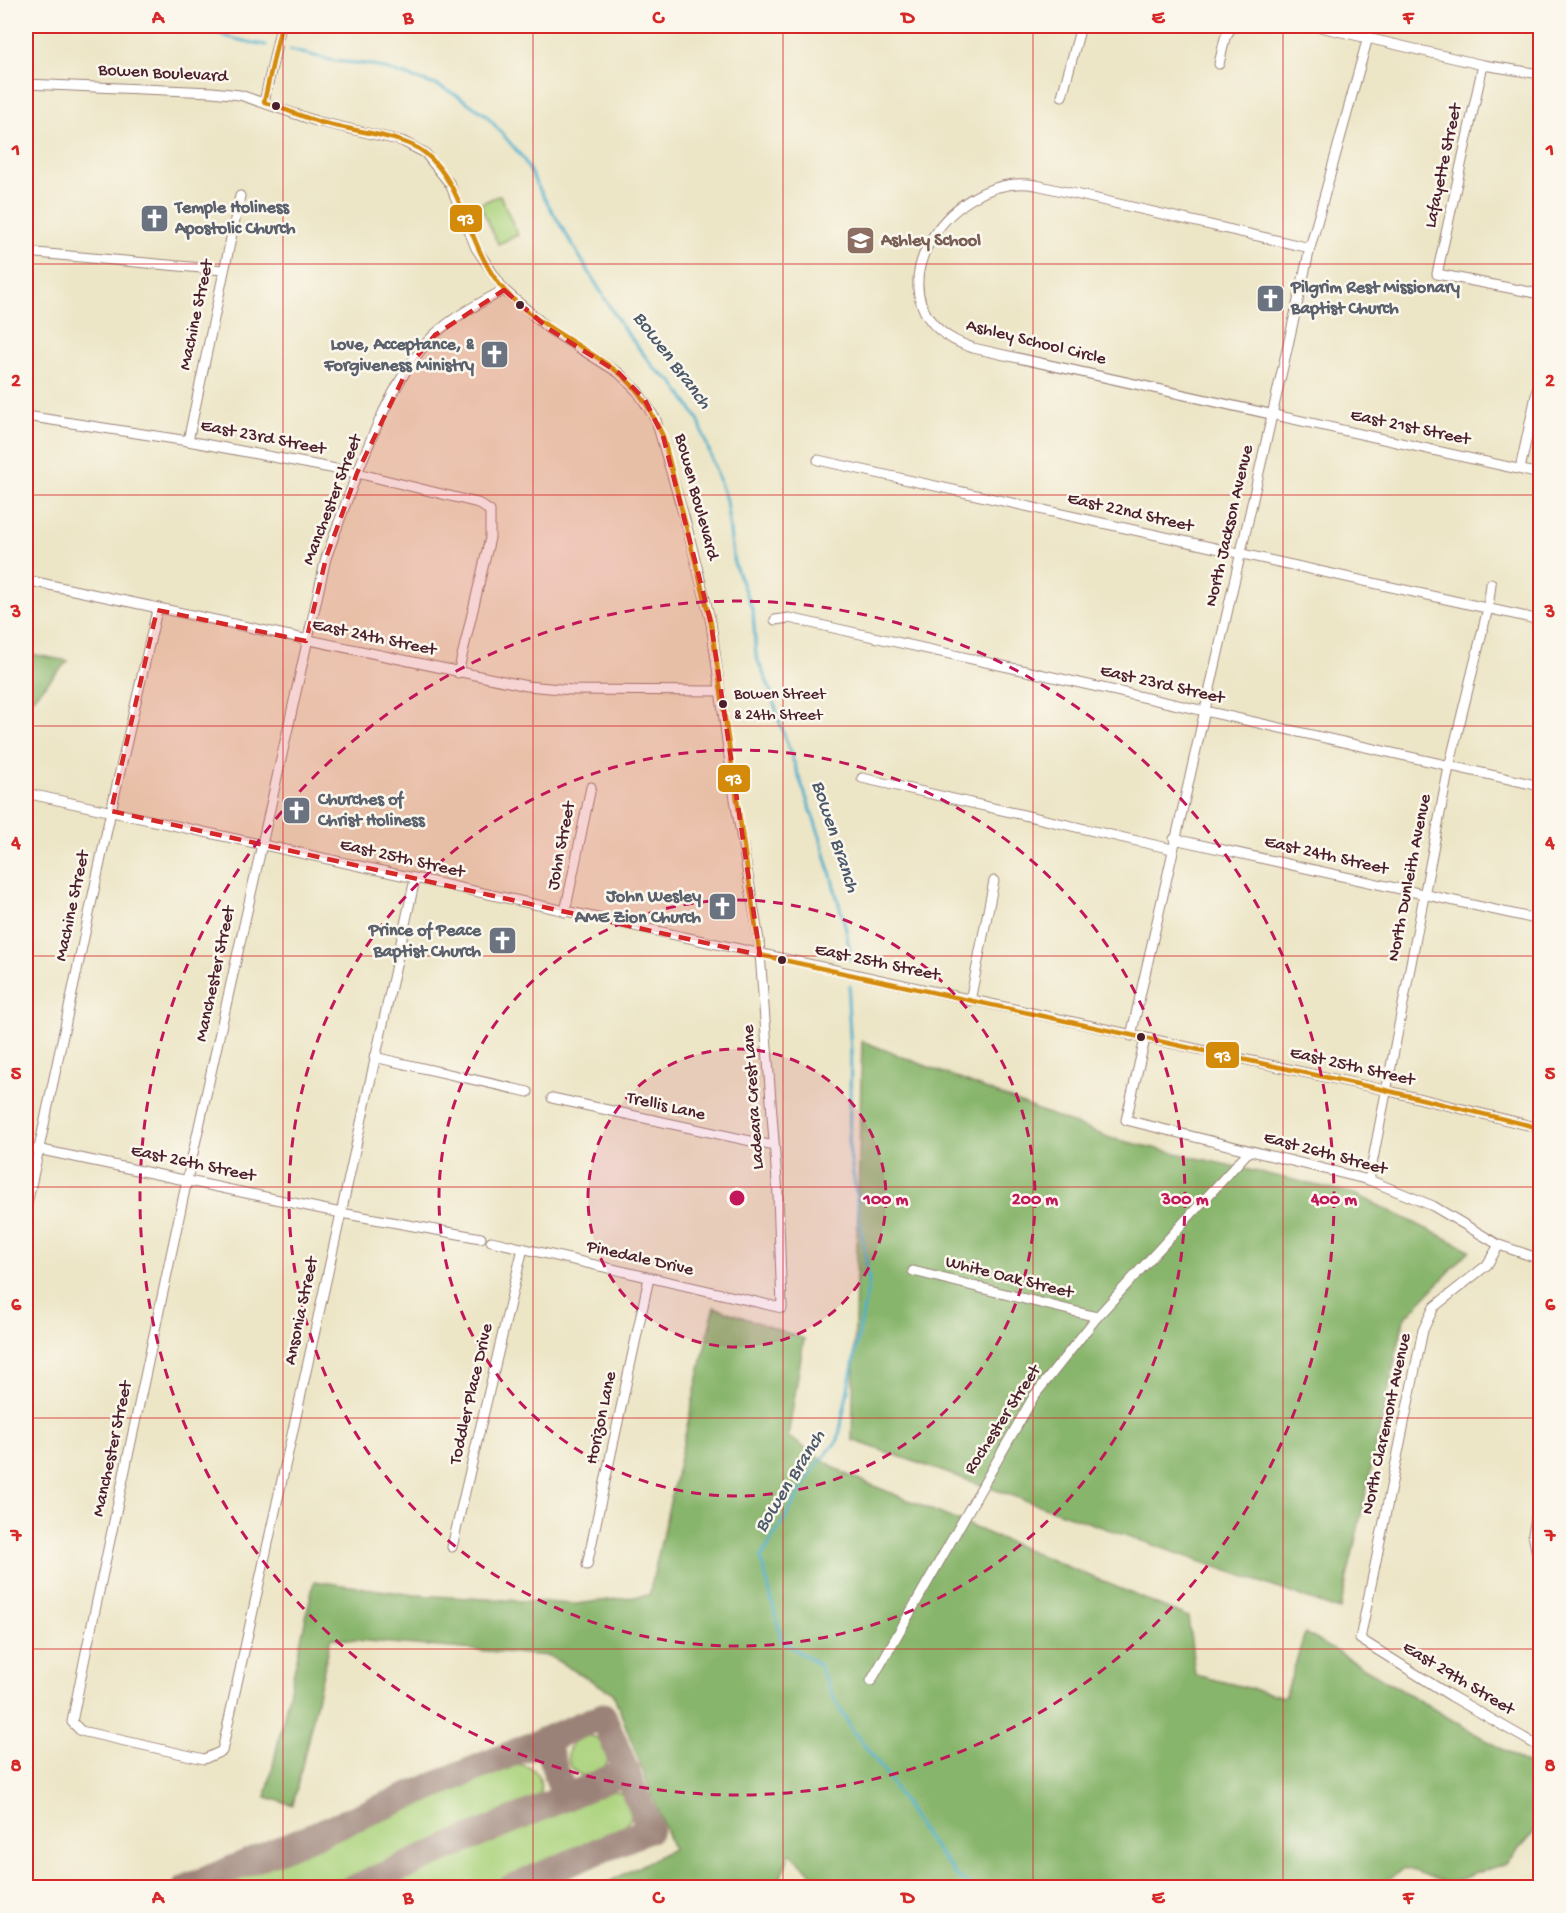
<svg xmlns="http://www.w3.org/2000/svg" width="1566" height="1913" font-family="'Gochi Hand',sans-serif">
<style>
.green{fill:#abd37d;stroke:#7a7954;stroke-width:1.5}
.forest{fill:#88b56c;stroke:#696a4c;stroke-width:1.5}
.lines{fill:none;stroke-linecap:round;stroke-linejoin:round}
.stream{stroke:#4cafcb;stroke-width:3}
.taxiway{stroke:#9b8278;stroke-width:27}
.minor-casing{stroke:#9b8278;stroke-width:11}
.minor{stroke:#fff;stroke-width:9}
.bus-1-casing{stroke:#fbf7ec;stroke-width:9}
.bus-1{stroke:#d48b09;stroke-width:4.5}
.marked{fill:#d62828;fill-opacity:0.2;stroke:#d62828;stroke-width:4.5;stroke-dasharray:12 8;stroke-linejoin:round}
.grid{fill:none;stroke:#d62828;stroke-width:1.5;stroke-opacity:0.55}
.ring{fill:none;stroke:#c2185b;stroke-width:3;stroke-dasharray:10 8}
.bus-dot{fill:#4a1f2b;stroke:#fbf7ec;stroke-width:2}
.labels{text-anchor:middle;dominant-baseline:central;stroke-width:5;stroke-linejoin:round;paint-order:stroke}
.bus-label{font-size:16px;fill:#4a1f2b;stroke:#fbf7ec;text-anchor:start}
.street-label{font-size:18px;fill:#4a1f2b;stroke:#fbf7ec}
.worship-label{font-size:18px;font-weight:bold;fill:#5b616d;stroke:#fbf7ec;text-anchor:start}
.education-label{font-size:18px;font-weight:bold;fill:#785e54;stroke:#fbf7ec;text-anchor:start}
.water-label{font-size:20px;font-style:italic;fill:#4b596b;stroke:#fbf7ec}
.centre{fill:#c2185b;stroke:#fbf7ec;stroke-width:3}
.ring-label{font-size:18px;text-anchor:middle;font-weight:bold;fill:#c2185b;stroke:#fbf7ec;stroke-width:5;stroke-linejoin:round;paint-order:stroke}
.line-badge{stroke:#fbf7ec;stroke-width:2}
.badge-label{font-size:16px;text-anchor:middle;font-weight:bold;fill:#fff}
.neatline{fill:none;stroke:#d62828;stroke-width:2}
.grid-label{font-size:20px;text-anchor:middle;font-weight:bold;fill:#d62828}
</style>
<rect width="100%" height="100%" fill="#fbf7ec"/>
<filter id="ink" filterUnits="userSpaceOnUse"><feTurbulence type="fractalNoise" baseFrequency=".0167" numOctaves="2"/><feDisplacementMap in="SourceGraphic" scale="12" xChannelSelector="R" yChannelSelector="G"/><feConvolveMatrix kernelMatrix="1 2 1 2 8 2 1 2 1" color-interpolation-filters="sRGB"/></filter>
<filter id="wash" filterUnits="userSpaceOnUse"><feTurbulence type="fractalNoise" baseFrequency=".008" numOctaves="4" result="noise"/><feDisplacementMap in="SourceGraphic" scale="24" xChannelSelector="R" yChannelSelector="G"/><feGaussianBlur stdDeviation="1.35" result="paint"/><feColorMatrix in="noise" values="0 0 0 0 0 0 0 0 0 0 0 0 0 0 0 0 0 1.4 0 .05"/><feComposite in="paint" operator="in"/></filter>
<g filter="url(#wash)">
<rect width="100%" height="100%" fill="#ece5c6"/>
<g class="green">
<polygon points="500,195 518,235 498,244 480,204"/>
<circle cx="588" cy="1756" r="20"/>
<path d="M517 1764C537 1767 544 1777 539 1797L324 1887H218Z"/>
<path d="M608 1789C655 1800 628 1828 602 1843L491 1887H366Z"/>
</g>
<g class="forest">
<polygon points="26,653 68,661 26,705"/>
<polygon points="862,1041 1110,1138 1355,1194 1470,1250 1404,1319 1340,1610 852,1440"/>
<polygon points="714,1307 804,1339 788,1437 843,1473 1188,1617 1195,1675 1285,1697 1305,1633 1540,1772 1540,1826 1506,1863 1449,1883 1405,1868 1378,1888 827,1888 790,1853 777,1887 599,1887 673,1849 613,1693 549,1656 331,1638 293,1805 266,1797 314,1581 415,1595 576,1604 649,1595"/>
</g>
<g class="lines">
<g class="stream">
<path d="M203 26C221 37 245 42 266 45"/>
<polyline points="290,50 335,61 373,65 439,86 458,96 486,115 523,158 543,196 621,325 655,369 673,382 698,419 726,500 734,563 753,611 756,656 773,696 777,715 820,836 846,929 851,960"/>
<polyline points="850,986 848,1000 851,1052 849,1147 869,1282 838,1440 816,1466 761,1558 782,1641 819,1665 833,1697 853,1731 882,1768 920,1829 957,1876 973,1888"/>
</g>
<g class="taxiway">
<polyline points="545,1740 565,1798"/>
<polyline points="186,1888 603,1716 650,1829 511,1888"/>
<polyline points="354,1888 627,1771"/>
</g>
</g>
</g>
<g filter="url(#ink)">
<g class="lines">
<defs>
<g id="minor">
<polyline points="1316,26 1483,65 1540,74"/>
<polyline points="1219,64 1225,38 1232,26"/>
<polyline points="1483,65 1437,274 1540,294"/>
<polyline points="26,84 212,92 240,95 316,121 402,141 425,153 450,184 476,248 504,290 549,329 619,373 638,392 656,420 687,527 711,623 734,793 759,940 778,1195 782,1308 491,1241"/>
<polyline points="1062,96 1081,26"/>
<polyline points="264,102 281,26"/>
<path d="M1310 248 1036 185C945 170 858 310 973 348L1540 474"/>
<polyline points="26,252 223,270"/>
<polyline points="26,416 188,441 357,473 478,503 490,511 490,538 458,673"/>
<polyline points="188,441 240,196"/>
<polyline points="818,460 1540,620"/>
<polyline points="1520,469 1540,377"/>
<polyline points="26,580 527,686 572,690 719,691"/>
<polyline points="775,620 789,618 1540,786"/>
<polyline points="862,778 1172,849"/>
<polyline points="30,794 1385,1090 1540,1128"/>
<polyline points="1174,839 1540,920"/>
<path d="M415 879 222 1751 204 1759 81 1731 72 1722 85 1657 187 1180 326 558C350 493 385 383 434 335 454 316 480 303 504 290"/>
<polyline points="565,912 591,787"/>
<polyline points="970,1001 994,881"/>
<polyline points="1131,1036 1310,248 1371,26"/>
<polyline points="1145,1039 1126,1120 1369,1180 1433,1206 1499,1245 1540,1259"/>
<polyline points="374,1057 528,1092"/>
<polyline points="552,1098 774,1146"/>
<polyline points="37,1149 341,1213 481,1238"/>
<polyline points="1369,1180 1449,767 1488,608 1491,584"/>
<polyline points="26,1209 111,811 157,610"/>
<polyline points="1499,1245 1487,1265 1434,1307 1423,1330 1360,1639 1451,1696 1540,1747"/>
<polyline points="913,1271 1097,1317"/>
<polyline points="1540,1497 1533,1534 1540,1570"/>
<polyline points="452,1547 523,1248"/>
<polyline points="587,1565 649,1278"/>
<polyline points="871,1681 1034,1396 1097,1317 1249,1151"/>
</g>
</defs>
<use href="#minor" class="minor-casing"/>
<use href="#minor" class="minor"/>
<defs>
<path id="bus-1" d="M281 26 264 102C281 108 298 115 316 121 344 130 403 135 425 153 466 187 468 250 504 290 537 326 582 344 619 373 640 389 652 413 663 436L711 623 760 955 1385 1090 1540 1128"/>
</defs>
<use href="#bus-1" class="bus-1-casing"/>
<use href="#bus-1" class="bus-1"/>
</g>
</g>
<path class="marked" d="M504 290 549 329 619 373 645 400 663 436 711 623 760 955 111 811 157 610 306 641 326 558 357 473 409 366 435 335Z"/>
<path class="grid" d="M283 26V1888M533 26V1888M783 26V1888M1033 26V1888M1283 26V1888M26 264H1540M26 495H1540M26 726H1540M26 956H1540M26 1187H1540M26 1418H1540M26 1649H1540"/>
<circle cx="737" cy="1198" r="149" fill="#c2185b" fill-opacity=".12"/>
<g class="ring">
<circle cx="737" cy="1198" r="149"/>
<circle cx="737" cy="1198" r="298"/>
<circle cx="737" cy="1198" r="448"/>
<circle cx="737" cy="1198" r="597"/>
</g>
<defs>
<symbol id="church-square" viewBox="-11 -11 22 22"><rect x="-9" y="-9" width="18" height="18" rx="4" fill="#6b7280" stroke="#fbf7ec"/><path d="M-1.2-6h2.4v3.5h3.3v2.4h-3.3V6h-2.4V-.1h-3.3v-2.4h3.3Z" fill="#fff"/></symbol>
<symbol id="school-square" viewBox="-11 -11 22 22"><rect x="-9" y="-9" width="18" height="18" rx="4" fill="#8d6e63" stroke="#fbf7ec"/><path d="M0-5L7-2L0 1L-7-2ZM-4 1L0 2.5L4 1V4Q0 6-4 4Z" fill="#fff"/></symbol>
</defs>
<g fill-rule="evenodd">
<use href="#church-square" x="138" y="202" width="33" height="33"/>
<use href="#school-square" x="844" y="224" width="33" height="33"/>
<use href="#church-square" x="1254" y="282" width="33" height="33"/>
<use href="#church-square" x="478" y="338" width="33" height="33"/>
<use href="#church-square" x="280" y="794" width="33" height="33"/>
<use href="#church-square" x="706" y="890" width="33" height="33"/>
<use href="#church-square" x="486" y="924" width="33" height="33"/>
</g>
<g class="bus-dot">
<circle cx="276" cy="106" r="5"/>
<circle cx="520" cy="305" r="5"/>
<circle cx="723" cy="704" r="5"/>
<circle cx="782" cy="960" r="5"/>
<circle cx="1141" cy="1037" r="5"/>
</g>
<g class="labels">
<g class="bus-label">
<text x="734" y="695">Bowen Street<tspan x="734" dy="21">&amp; 24th Street</tspan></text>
</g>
<g class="street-label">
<text transform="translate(163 74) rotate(3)">Bowen Boulevard</text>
<text transform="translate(1444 166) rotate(-78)">Lafayette Street</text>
<text transform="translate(197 315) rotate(-78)">Machine Street</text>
<text transform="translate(1036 343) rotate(14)">Ashley School Circle</text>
<text transform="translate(1410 428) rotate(12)">East 21st Street</text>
<text transform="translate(263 438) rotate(11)">East 23rd Street</text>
<text transform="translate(696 497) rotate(75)">Bowen Boulevard</text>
<text transform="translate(333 500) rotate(-69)">Manchester Street</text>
<text transform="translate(1130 513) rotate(13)">East 22nd Street</text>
<text transform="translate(1230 526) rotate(-77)">North Jackson Avenue</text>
<text transform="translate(374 638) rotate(12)">East 24th Street</text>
<text transform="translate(1162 685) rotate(13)">East 23rd Street</text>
<text transform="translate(562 846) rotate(-79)">John Street</text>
<text transform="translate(1326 856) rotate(13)">East 24th Street</text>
<text transform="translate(402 859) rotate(13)">East 25th Street</text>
<text transform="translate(1410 878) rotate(-79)">North Dunleith Avenue</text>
<text transform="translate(73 906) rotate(-78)">Machine Street</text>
<text transform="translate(877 963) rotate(12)">East 25th Street</text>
<text transform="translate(216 974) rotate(-78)">Manchester Street</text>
<text transform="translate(1352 1067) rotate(13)">East 25th Street</text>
<text transform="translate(754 1097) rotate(-94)">Ladeara Crest Lane</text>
<text transform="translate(666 1107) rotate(13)">Trellis Lane</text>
<text transform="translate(1325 1154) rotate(15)">East 26th Street</text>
<text transform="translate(193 1164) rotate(12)">East 26th Street</text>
<text transform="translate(640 1259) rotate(13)">Pinedale Drive</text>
<text transform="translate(1009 1278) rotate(14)">White Oak Street</text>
<text transform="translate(302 1311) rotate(-78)">Ansonia Street</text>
<text transform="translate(472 1394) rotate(-77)">Toddler Place Drive</text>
<text transform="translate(602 1418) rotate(-78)">Horizon Lane</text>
<text transform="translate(1003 1420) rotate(-57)">Rochester Street</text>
<text transform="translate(1387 1424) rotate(-78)">North Claremont Avenue</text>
<text transform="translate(113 1449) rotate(-78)">Manchester Street</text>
<text transform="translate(1458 1679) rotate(31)">East 29th Street</text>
</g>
<g class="worship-label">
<text x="175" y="208">Temple Holiness<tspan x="175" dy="21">Apostolic Church</tspan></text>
<text x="1291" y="288">Pilgrim Rest Missionary<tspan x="1291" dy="21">Baptist Church</tspan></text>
<text x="474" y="345" text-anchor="end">Love, Acceptance, &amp;<tspan x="474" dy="21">Forgiveness Ministry</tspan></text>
<text x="318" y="800">Churches of<tspan x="318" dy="21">Christ Holiness</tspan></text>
<text x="701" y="897" text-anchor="end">John Wesley<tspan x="701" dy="21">AME Zion Church</tspan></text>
<text x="481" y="931" text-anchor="end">Prince of Peace<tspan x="481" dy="21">Baptist Church</tspan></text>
</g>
<g class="education-label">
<text x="881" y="241">Ashley School</text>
</g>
<g class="water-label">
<text transform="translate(671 361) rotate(53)">Bowen Branch</text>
<text transform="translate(834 837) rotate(72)">Bowen Branch</text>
<text transform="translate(791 1482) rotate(-58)">Bowen Branch</text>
</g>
</g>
<circle cx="737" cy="1198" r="9" class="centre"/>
<g class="ring-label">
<text x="886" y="1204">100 m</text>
<text x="1035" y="1204">200 m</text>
<text x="1185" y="1204">300 m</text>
<text x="1334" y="1204">400 m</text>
</g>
<g class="line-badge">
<rect x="449" y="204" width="34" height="29" rx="6" fill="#d48b09"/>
<rect x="717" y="764" width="34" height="29" rx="6" fill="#d48b09"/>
<rect x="1205" y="1041" width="35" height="28" rx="6" fill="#d48b09"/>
</g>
<g class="badge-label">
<text x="466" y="224">93</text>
<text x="734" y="784">93</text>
<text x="1223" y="1061">93</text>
</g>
<rect width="1566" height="1913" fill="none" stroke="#fbf7ec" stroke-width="66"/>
<rect x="33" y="33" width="1500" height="1847" class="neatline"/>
<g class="grid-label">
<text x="158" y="23">A</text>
<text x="408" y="23">B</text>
<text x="658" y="23">C</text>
<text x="908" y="23">D</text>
<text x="1158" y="23">E</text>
<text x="1408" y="23">F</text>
<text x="16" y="155">1</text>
<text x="1550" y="155">1</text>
<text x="16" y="386">2</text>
<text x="1550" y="386">2</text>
<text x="16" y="617">3</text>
<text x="1550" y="617">3</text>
<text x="16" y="848">4</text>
<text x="1550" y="848">4</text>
<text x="16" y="1079">5</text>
<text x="1550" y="1079">5</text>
<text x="16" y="1310">6</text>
<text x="1550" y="1310">6</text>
<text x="16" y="1541">7</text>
<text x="1550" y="1541">7</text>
<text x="16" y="1771">8</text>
<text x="1550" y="1771">8</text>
<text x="158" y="1903">A</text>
<text x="408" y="1903">B</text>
<text x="658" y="1903">C</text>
<text x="908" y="1903">D</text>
<text x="1158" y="1903">E</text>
<text x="1408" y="1903">F</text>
</g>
</svg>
